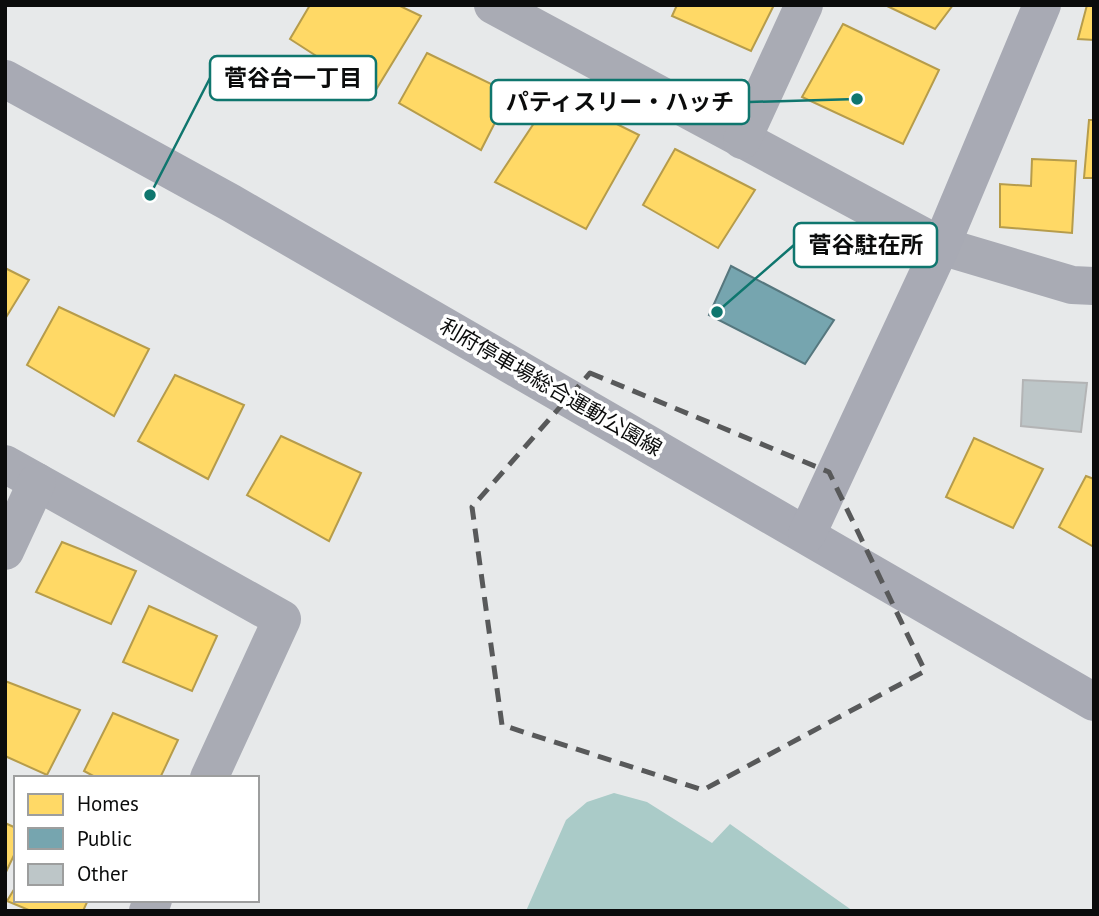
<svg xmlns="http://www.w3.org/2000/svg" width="1099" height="916" font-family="'PT Sans','Noto Sans JP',sans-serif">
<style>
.water{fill:#aacbc8}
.homes{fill:#ffd966;stroke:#b69c4b;stroke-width:2}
.public{fill:#76a5af;stroke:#56777e;stroke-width:2}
.building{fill:#bdc6c8;stroke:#b3b4b5;stroke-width:2}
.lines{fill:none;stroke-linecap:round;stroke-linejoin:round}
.street{stroke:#a9abb4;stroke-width:38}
.secondary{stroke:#a8aab4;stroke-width:38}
.marked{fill:none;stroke:#58595a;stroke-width:5;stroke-dasharray:14 9;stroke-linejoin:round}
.labels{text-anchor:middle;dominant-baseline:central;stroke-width:7;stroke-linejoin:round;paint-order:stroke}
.street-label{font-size:21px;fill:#0b0c0c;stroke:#fff}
.leader{fill:none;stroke:#0f766e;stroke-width:2.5}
.callout-dot{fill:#0f766e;stroke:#fff;stroke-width:2.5}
.callout{fill:#fff;stroke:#0f766e;stroke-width:2.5}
.callout-label{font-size:23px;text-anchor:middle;font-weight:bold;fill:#0b0c0c}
</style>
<rect width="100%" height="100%" fill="#e7e9ea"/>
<polygon class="water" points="614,793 647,802 712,843 730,824 853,911 526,911 566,820 587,802"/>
<g class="homes">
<polygon points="310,5 398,5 421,16 374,93 290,39"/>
<polygon points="677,5 774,5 751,51 672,16"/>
<polygon points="885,5 953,5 935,29"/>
<polygon points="1087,5 1094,5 1094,40 1078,39"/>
<polygon points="843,24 939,70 903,144 802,97"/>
<polygon points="427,53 510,93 481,150 399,103"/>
<polygon points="554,93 639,135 586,229 495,182"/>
<polygon points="1089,120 1094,120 1094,178 1084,178"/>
<polygon points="675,149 755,190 718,248 643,205"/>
<polygon points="1032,159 1076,161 1072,233 1000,227 1000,184 1031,186"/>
<polygon points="5,268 29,280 5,319"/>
<polygon points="59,307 149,349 114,416 27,365"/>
<polygon points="175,375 244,405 208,479 138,441"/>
<polygon points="281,436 361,473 329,541 247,495"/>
<polygon points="974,438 1043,469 1013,528 946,497"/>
<polygon points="1086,476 1094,479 1094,547 1059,527"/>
<polygon points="62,542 136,571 111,624 36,592"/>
<polygon points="149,606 217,636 192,691 123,662"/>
<polygon points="5,681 80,710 47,775 5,756"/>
<polygon points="113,713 178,740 160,778 97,778 84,771"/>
<polygon points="5,823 16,828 16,851 5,874"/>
<polygon points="16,886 16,900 88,900 83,911 31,911 7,901"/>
</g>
<polygon class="public" points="731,266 834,320 805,364 709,315"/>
<polygon class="building" points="1023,380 1087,383 1081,432 1021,426"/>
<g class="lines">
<g class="street">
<polyline points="493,5 941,246 1072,285 1094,286"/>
<polyline points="742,140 804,5"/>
<polyline points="5,464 282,619 209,778"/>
<polyline points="5,551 37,482"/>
<polyline points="148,911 153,900"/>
</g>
<g class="secondary">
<polyline points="5,79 231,203 1094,702"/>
<polyline points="807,534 941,246 1042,5"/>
</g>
</g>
<path class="marked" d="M590 373 829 472 925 671 703 790 502 725 472 507Z"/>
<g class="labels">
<g class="street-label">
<text transform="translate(551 387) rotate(30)">利府停車場総合運動公園線</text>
</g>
</g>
<path class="leader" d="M150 195L210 78M857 99L749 102M717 312L794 245"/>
<g class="callout-dot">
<circle cx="150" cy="195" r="7"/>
<circle cx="857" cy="99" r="7"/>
<circle cx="717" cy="312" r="7"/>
</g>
<g class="callout">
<rect x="210" y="56" width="166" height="44" rx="7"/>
<rect x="491" y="80" width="258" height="44" rx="7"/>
<rect x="794" y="223" width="143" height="44" rx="7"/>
</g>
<g class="callout-label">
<text x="293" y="86">菅谷台一丁目</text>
<text x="620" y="110">パティスリー・ハッチ</text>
<text x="866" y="253">菅谷駐在所</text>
</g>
<rect width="1099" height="916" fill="none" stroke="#0b0c0c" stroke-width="14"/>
<rect x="14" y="776" width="245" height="126" fill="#ffffff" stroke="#9d9e9e" stroke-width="2"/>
<rect x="28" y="794" width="35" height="21" fill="#ffd966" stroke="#9d9e9e" stroke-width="2"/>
<text x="77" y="811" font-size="21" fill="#0b0c0c">Homes</text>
<rect x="28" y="828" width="35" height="21" fill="#76a5af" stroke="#9d9e9e" stroke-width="2"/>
<text x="77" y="846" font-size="21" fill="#0b0c0c">Public</text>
<rect x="28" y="864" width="35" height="21" fill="#bdc6c8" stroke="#9d9e9e" stroke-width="2"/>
<text x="77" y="881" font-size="21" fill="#0b0c0c">Other</text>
</svg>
